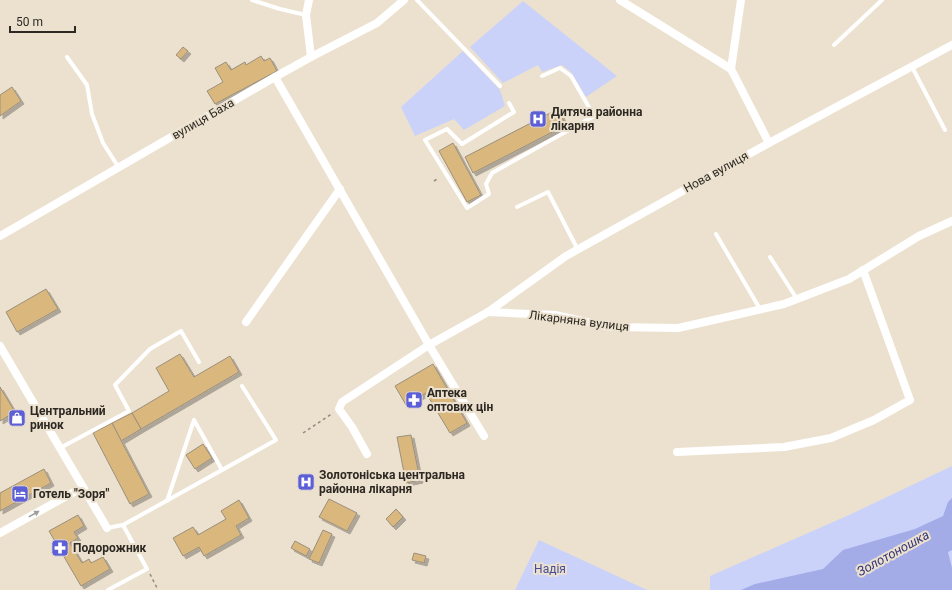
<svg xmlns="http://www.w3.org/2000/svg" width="952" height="590" font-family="Roboto,sans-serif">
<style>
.green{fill:#cbd2fa}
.water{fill:#a3ace7}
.building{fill:#dab87d;stroke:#998f7e;filter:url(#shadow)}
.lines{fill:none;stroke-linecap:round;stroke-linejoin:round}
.path{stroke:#928a7d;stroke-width:1.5;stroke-dasharray:3 3;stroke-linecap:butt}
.service{stroke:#fff;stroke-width:4}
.minor{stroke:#fff;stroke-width:8}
.oneway{fill:#a09f9c}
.labels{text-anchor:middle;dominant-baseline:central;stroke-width:4;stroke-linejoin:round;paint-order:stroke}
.poi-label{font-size:12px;font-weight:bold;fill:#2d2922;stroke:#ece1cf;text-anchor:start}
.street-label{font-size:12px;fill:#2d2922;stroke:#ece1cf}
.park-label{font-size:12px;fill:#484c93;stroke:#ece1cf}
.water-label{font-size:13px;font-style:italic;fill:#323479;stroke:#ece1cf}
</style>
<defs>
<filter id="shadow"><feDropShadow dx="3" dy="3" stdDeviation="0" flood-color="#0004"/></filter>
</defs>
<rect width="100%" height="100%" fill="#ece1cf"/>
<g class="green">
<polygon points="523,1 617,76 586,97 571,72 562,65 542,72 538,65 503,83 470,47"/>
<polygon points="463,51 500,90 505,106 464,130 454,119 415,136 401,107"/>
<polygon points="952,466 952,590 710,590 710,576 849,515"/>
<polygon points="539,540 645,589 648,590 515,590"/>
</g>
<polygon class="water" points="952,498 952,550 948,552 952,568 952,590 741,590 755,584 823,569 843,550 915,529 943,516 948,502"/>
<g class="building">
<polygon points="183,47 188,51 181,59 176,55"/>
<polygon points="261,56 264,61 270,58 277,71 215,104 207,91 223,82 215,68 226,62 231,70 245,62 246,65"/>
<polygon points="12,87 21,101 0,116 0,95"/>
<polygon points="558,109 566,125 473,173 465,157"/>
<polygon points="453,143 481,195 467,202 439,151"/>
<polygon points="46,289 58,309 17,332 6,312"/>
<polygon points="180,354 194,377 230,356 239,372 141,429 132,413 169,391 156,368"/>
<polygon points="433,364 467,423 450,433 426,393 406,405 395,386"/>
<polygon points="0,387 15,412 0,421"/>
<polygon points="132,413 141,429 121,441 112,423"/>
<polygon points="112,423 149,494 130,504 93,433"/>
<polygon points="411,435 420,480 406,483 397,437"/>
<polygon points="203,444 212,458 195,469 186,455"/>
<polygon points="44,469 51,483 0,511 0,493"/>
<polygon points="329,499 357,513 347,531 319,517"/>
<polygon points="239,500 249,518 236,526 241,535 204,556 199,547 183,556 173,538 193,527 198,535 226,519 221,511"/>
<polygon points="396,509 403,517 393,527 386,519"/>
<polygon points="78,515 84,526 74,532 78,538 70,543 82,563 89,559 91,563 103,557 110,569 81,586 49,531"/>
<polygon points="323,530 332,534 319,563 309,559"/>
<polygon points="295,541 310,549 306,556 291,548"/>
<polygon points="414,553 426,556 424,563 412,560"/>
</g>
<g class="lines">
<g class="path">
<polyline points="434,181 439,178"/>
<polyline points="303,433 333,413"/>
<polyline points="150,574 158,590"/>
</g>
<g class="service">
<polyline points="252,0 280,9 306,15"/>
<polyline points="417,0 500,86"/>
<polyline points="834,45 882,0"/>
<polyline points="67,57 87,85 92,114 103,143 119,168"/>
<polyline points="912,67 945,130"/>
<polyline points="509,103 514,112 462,144 447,129 425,140 467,208 489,194 486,184 492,173 594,116 571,76 560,68 542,76"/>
<polyline points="517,207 548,192 578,250"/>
<polyline points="716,234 760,309"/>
<polyline points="770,257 797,299"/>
<polyline points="60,448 129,411 115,385 150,349 181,331 199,362"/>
<polyline points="167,501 194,420 222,470"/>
<polyline points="107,528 123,525 276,440 242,386"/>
<polyline points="108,590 147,569 123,525"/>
</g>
<g class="minor">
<polyline points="309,0 306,15 311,57"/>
<polyline points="620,0 731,69 769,143"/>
<polyline points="731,69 741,0"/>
<polyline points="275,77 429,345 484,436"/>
<polyline points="0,236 275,77 311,57 377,23 404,0"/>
<polyline points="488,312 555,315 610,327 678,328 784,304 849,279 919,236 952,221"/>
<polyline points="246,322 340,189"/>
<polyline points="0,346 107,528"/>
<polyline points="677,452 784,447 831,438 874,420 910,400 863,270"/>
<polyline points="367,454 352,427 339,409 342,402 429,345 488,312 566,256 769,143 952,45"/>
<polyline points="0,533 83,487"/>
</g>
</g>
<defs><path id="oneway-solid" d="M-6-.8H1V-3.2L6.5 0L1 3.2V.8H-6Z"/></defs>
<use class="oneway" href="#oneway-solid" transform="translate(34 514) rotate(-29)"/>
<defs>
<symbol id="hospital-square" viewBox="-11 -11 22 22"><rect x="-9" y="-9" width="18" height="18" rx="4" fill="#5d5fd7" stroke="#ece1cf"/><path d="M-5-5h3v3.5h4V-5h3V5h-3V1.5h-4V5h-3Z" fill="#fff"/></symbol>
<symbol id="pharmacy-square" viewBox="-11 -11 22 22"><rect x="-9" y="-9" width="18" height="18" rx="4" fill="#5d5fd7" stroke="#ece1cf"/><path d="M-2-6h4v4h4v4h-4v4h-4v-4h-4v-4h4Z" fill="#fff"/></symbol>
<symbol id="shop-square" viewBox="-11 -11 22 22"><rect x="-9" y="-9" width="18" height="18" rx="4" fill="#5d5fd7" stroke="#ece1cf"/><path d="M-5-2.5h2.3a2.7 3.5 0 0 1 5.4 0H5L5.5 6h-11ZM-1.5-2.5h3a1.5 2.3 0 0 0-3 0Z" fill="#fff"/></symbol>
<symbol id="hotel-square" viewBox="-11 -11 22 22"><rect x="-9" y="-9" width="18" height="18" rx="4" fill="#5d5fd7" stroke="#ece1cf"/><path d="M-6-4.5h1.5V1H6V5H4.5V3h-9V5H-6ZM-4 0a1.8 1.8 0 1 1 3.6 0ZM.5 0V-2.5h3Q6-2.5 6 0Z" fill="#fff"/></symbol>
</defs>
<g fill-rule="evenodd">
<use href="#hospital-square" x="528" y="109" width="20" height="20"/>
<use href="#pharmacy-square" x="404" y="390" width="20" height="20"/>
<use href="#shop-square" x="7" y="408" width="20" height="20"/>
<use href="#hospital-square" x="296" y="472" width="20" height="20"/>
<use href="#hotel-square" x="10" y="484" width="20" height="20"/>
<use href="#pharmacy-square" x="50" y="538" width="20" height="20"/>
</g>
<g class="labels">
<g class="poi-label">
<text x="551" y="112">Дитяча районна<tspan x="551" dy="14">лікарня</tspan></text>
<text x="427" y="393">Аптека<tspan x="427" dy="14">оптових цін</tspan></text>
<text x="30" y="411">Центральний<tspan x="30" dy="14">ринок</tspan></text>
<text x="319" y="475">Золотоніська центральна<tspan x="319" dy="14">районна лікарня</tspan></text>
<text x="33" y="494">Готель "Зоря"</text>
<text x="73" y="548">Подорожник</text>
</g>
<g class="street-label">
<text transform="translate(203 119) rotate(-30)">вулиця Баха</text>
<text transform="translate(716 172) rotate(-29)">Нова вулиця</text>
<text transform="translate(579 321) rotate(7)">Лікарняна вулиця</text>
</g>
<g class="park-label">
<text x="550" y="569">Надія</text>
</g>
<g class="water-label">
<text transform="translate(893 553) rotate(-29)">Золотоношка</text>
</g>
</g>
<path d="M10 26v6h65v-6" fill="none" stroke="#2d2922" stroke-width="2"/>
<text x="16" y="26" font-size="12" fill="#2d2922" stroke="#ece1cf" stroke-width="3" paint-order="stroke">50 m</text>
</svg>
